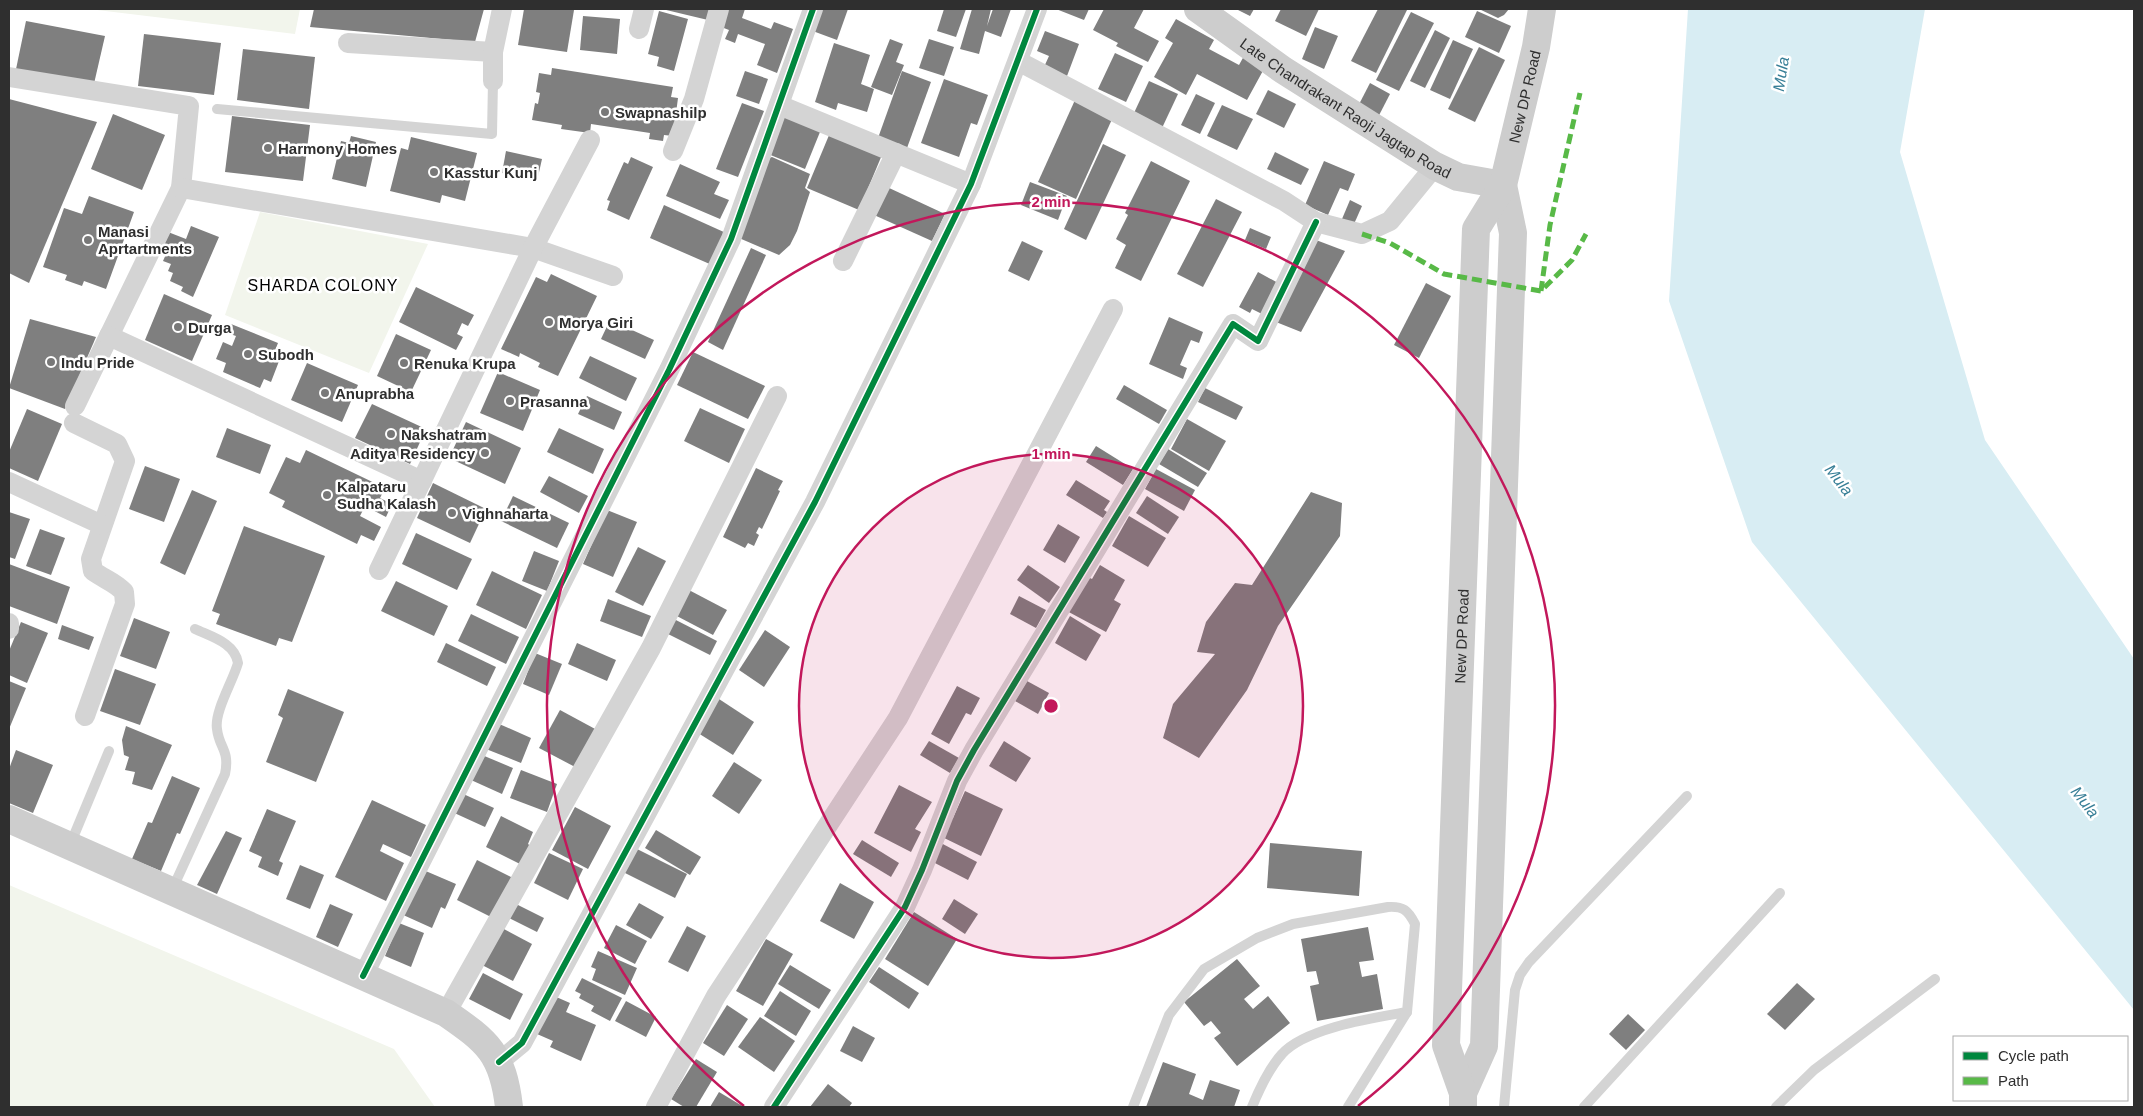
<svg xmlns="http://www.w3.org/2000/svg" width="2143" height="1116" font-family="Arial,sans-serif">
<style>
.green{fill:#f2f5ec}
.water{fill:#d8edf3}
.building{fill:#7f7f7f}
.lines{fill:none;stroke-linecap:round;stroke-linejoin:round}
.lane{stroke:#d4d4d4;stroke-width:10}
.street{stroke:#d4d4d4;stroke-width:20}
.secondary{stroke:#cdcdcd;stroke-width:28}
.quiet{stroke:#58b947;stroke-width:5;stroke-dasharray:10 5;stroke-linecap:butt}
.cycleway-casing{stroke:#fff;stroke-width:9}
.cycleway{stroke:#00873e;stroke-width:6}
.ring{fill:none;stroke:#c2185b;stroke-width:2.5}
.poi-dot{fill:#787878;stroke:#fff;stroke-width:2}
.labels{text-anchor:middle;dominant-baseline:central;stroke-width:5;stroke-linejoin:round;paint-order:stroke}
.street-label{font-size:15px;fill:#2f2f2f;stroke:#fff}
.poi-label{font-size:15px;font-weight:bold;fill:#2f2f2f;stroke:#fff;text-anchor:start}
.water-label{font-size:16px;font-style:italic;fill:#387f97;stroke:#fff}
.neighbourhood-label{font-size:16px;letter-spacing:1px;fill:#000;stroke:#fff}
.centre{fill:#c2185b;stroke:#fff;stroke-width:2.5}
.ring-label{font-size:15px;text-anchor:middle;font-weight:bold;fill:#c2185b;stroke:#fff;stroke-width:5;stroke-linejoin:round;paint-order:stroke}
</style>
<rect width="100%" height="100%" fill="#fff"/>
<g class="green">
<polygon points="89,9 300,9 295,34"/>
<polygon points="260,212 428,244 369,373 225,315"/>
<polygon points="9,885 394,1049 435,1107 9,1107"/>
</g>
<polygon class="water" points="1688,9 1925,9 1900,152 1985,440 2134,659 2134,1010 1752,542 1669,301"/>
<g class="building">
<polygon points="314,9 484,9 475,42 310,27"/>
<polygon points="524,9 574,10 567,52 518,45"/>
<polygon points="662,9 710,9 708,20"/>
<polygon points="722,9 745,9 742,18 771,29 774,22 793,29 777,73 757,65 765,44 738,34 735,43 725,39 729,30 716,25"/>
<polygon points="818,9 848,9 837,40 810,30"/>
<polygon points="944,9 966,9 956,37 937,31"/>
<polygon points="972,9 991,9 987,26 993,9 1011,9 1001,37 985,31 979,54 960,49"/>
<polygon points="1056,9 1089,9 1084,20"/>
<polygon points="1104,9 1144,9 1134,28 1159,41 1148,62 1116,46 1118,43 1093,30"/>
<polygon points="1236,9 1254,9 1250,16"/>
<polygon points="1281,9 1319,9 1306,36 1275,21"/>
<polygon points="1378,9 1407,10 1376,73 1351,61"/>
<polygon points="1479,9 1509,9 1504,15 1498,18"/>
<polygon points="659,11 688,19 674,71 657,66 659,57 648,54"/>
<polygon points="1477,11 1511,26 1499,53 1465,37"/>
<polygon points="1411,12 1434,23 1399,91 1376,80"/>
<polygon points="583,16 620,19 617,54 580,50"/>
<polygon points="1176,19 1214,40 1209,49 1239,65 1244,56 1265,67 1247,100 1197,74 1186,95 1154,77 1173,43 1165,38"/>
<polygon points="26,21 105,36 93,88 15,74"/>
<polygon points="1315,27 1338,36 1324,69 1302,59"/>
<polygon points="1435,30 1450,38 1425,88 1410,81"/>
<polygon points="1045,31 1079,44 1067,76 1044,67 1049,56 1037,51"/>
<polygon points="144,34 221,43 214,95 138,86"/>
<polygon points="890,39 903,44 896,62 904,65 892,95 871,87"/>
<polygon points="929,39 954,47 944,76 919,68"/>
<polygon points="1453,40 1473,49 1450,99 1430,90"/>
<polygon points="834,43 870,55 861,84 874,89 867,112 838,103 836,110 815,102"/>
<polygon points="1479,47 1505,60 1475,122 1448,109"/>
<polygon points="243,49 315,57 309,109 237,100"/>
<polygon points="1115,53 1143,66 1126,102 1098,89"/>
<polygon points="552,68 673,87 671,97 678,98 673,136 664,135 663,141 649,139 650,133 591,124 590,133 561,129 562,125 532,120 535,103 538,104 540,93 536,92 539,73 551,75"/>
<polygon points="745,71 768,79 759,104 736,96"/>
<polygon points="902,71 931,82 907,148 878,138"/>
<polygon points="944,79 988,95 977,125 971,123 959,157 921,143"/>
<polygon points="1149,81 1178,94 1162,128 1133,115"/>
<polygon points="1370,83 1390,94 1374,125 1354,114"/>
<polygon points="1268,90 1296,104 1284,128 1256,114"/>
<polygon points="1196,94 1215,103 1200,134 1181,125"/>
<polygon points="9,99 97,122 29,283 9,273"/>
<polygon points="1075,100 1113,117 1076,199 1038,182"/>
<polygon points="742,103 764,111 738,177 716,169"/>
<polygon points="1222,105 1253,119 1237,150 1207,136"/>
<polygon points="784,113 822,127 805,169 768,154"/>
<polygon points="113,114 165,135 142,190 91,169"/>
<polygon points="232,116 310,125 303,181 225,172"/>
<polygon points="832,128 884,150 859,210 807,188"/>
<polygon points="351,136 376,142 366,187 332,179 341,141 349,143"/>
<polygon points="411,137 477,153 465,201 442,195 440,203 390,191 401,148 408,150"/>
<polygon points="1103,144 1126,155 1086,240 1064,229"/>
<polygon points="506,151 542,159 537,181 502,173"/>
<polygon points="1275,152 1309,169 1301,185 1267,169"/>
<polygon points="631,157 653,167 629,220 607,210 610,201 607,200 624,162 628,164"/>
<polygon points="772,157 810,174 805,188 810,192 797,231 790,245 779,255 739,238 766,159"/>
<polygon points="1151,161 1190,181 1141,281 1115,268 1126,245 1116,239 1128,215 1125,213"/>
<polygon points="1324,161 1355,174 1348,191 1340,188 1328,215 1305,205"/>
<polygon points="680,164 720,182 714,194 729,200 720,219 666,196"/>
<polygon points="1030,182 1067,196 1058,220 1021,205"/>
<polygon points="887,187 945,214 932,241 874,215"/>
<polygon points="89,196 134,212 106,289 84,281 82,286 65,280 67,275 43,267 64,208 82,214"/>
<polygon points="1216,199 1242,212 1203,287 1177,274"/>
<polygon points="1350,200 1362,206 1354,224 1342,219"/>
<polygon points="664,205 726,233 712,265 650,238"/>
<polygon points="191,226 219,237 193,297 181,291 183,287 170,281 173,273 168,271 171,264 163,261 167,252 161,250 168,232 186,239"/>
<polygon points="1250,228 1271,237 1266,249 1245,240"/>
<polygon points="1316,240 1345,251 1301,332 1276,322"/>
<polygon points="1022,241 1043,251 1029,281 1008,271"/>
<polygon points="751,248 766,255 723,350 708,342"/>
<polygon points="1258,272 1280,284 1264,315 1252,309 1250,313 1239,307"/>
<polygon points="551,274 597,296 558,376 538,367 540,363 520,353 519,357 501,349 536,277 547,282"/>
<polygon points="1426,283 1451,296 1419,358 1394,345"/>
<polygon points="416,287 474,315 468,326 462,323 457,334 463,337 456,350 399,322"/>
<polygon points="164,294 212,315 192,361 145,340"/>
<polygon points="1169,317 1203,332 1199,343 1191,340 1180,365 1187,368 1183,379 1149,364"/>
<polygon points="30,319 96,337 65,409 9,388"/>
<polygon points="610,320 654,340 645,359 601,339"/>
<polygon points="231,324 278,343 274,353 281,356 271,382 264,379 260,388 223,372 226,363 216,359 223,342 232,346 236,336 227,333"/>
<polygon points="396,334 431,350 411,392 377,376"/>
<polygon points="693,352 765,386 748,419 677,385"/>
<polygon points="590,356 637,378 626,401 579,378"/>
<polygon points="307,363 358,385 342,422 291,400"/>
<polygon points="498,372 540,390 523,431 480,413"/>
<polygon points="1124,385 1167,410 1159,424 1116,399"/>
<polygon points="1205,388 1243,407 1236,420 1198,402"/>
<polygon points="587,396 622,412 614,430 578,414"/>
<polygon points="372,404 426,429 410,464 355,438"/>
<polygon points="700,408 745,429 729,463 684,441"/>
<polygon points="27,409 62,424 38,481 9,468 9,452"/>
<polygon points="1187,419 1226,441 1209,471 1171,449"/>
<polygon points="466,422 521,448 505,484 449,458"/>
<polygon points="227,428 271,445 260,474 216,457"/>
<polygon points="559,428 604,449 593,474 547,452"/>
<polygon points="1096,446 1133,469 1123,485 1086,462"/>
<polygon points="1168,449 1207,473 1198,487 1159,464"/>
<polygon points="306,450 385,488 380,498 392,504 386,517 365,506 360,516 381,527 374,541 361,535 357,544 282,507 285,501 269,493 286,457 300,463"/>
<polygon points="145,466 180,479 164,522 129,509"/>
<polygon points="756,468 783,481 778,490 780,491 762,529 759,527 756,533 759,535 754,546 748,543 745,548 723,537"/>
<polygon points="1156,469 1195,490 1184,511 1145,489"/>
<polygon points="549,476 588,496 579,513 540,492"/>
<polygon points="1076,480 1110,501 1104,510 1107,512 1103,518 1066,495"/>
<polygon points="433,483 486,509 470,543 417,518"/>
<polygon points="192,490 217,501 185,575 160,563"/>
<polygon points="1311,492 1342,503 1340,536 1278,626 1247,690 1199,758 1163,738 1173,704 1215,654 1197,652 1206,622 1235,583 1252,585"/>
<polygon points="513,496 569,523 557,548 501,521"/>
<polygon points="1147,496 1179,517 1168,534 1136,513"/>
<polygon points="607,510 637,522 613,577 583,564"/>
<polygon points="9,512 30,519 15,559 9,557"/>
<polygon points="1129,516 1166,538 1148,567 1112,546"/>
<polygon points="1058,524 1080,537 1065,563 1043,550"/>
<polygon points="244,526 325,556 292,642 279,638 276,646 216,624 220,614 212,611"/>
<polygon points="40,529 65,538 51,575 26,566"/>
<polygon points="416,533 472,559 457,590 402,564"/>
<polygon points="638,547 666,561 643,606 615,592"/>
<polygon points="534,551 559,561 547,591 522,581"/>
<polygon points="9,564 70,587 57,624 9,606"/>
<polygon points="1028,565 1060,587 1049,603 1017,580"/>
<polygon points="1100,565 1125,580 1114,600 1121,604 1106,632 1065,610 1084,575 1092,579"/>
<polygon points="492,571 542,595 526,629 476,605"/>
<polygon points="396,581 448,606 434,636 381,611"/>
<polygon points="687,589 727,610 713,635 673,614"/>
<polygon points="1019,596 1046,610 1036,628 1010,614"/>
<polygon points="608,599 651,616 642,637 600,621"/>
<polygon points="471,614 519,637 506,664 458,641"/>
<polygon points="1070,616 1101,635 1086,661 1055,643"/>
<polygon points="670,617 717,641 710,655 662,631"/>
<polygon points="134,618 170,632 156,669 120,656"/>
<polygon points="21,622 48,633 27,683 9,675 9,651"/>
<polygon points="62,625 94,637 89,650 58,639"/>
<polygon points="765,630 790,647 764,687 739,670"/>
<polygon points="446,643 496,667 487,686 437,662"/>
<polygon points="577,643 616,660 607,681 568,664"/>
<polygon points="535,653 562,664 549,695 523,684"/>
<polygon points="115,669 156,684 140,725 100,711"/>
<polygon points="9,681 26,688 9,729"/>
<polygon points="1027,681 1049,693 1038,714 1015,701"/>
<polygon points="957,686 980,698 971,715 966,713 949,744 931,734"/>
<polygon points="288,689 344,712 316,782 266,762 283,718 278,715"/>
<polygon points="719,699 754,722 733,755 698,733"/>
<polygon points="560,710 597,730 577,768 539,748"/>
<polygon points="497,723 531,738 521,763 486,749"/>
<polygon points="126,726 172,745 152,790 132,784 135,772 125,770 129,757 124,755 122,740"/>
<polygon points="929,741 959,758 950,773 920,755"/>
<polygon points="1004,741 1031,758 1016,782 989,766"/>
<polygon points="16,750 53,765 33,813 9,803 9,769"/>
<polygon points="482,755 513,768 502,794 471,780"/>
<polygon points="734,762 762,780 739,814 712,796"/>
<polygon points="521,770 557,784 547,812 510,798"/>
<polygon points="172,776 200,788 180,834 177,833 161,871 132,859 148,822 152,823"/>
<polygon points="899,785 932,802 915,829 921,832 911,852 874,833"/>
<polygon points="965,791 1003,809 981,856 938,835 953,818"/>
<polygon points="459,792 494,808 485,827 450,811"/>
<polygon points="372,800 426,825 411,857 383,844 380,851 404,863 386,901 335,877"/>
<polygon points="575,807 611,826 588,869 552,850"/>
<polygon points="267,809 296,821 279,861 283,863 278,876 258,867 262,857 249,851"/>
<polygon points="501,816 533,832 528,844 533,848 524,866 486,847"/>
<polygon points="656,830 701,857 690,875 645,848"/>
<polygon points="226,831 242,838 217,894 197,885"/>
<polygon points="862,840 899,863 891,877 853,854"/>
<polygon points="939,842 977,862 968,880 929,860"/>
<polygon points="1270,843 1362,851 1359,896 1267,888"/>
<polygon points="635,848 687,874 675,898 623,872"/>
<polygon points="549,853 583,869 568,900 534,883"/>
<polygon points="477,860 513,878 493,918 457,900"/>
<polygon points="300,865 324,875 310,909 286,899"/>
<polygon points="421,869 456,884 445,909 441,907 432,928 401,914"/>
<polygon points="840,883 874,902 854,939 820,921"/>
<polygon points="954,899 978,914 965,934 942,919"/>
<polygon points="639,903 664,917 651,939 626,925"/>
<polygon points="330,904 353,914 338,947 316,937"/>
<polygon points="516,904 544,918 537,932 509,918"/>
<polygon points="914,912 957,939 928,986 885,959"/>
<polygon points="399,923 424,933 411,967 385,956"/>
<polygon points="616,925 647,941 635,964 604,948"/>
<polygon points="687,926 706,936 688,972 668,962"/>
<polygon points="1368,927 1374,960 1359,962 1362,977 1377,974 1383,1009 1317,1021 1310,986 1319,984 1316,971 1307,972 1301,939"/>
<polygon points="502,928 532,944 513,981 482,965"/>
<polygon points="766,939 793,954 763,1006 736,991"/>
<polygon points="598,951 637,968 625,995 592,980 596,969 591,967"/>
<polygon points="1237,959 1260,986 1244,999 1253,1009 1268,996 1290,1023 1237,1066 1214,1038 1221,1033 1211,1021 1204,1026 1184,1002"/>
<polygon points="790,965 831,990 819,1009 778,984"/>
<polygon points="879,967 919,993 909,1009 869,982"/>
<polygon points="483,973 523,994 510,1020 469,999"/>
<polygon points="582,978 622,998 610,1021 591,1011 594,1006 579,998 581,994 575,991"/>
<polygon points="1797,983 1815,999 1785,1030 1767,1014"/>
<polygon points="780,991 811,1011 796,1036 764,1016"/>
<polygon points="554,996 570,1003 566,1012 596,1025 581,1061 550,1047 553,1041 537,1034"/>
<polygon points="626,1001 656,1017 646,1037 615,1021"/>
<polygon points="727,1005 748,1019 724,1056 703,1043"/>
<polygon points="1628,1014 1645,1030 1626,1050 1609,1034"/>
<polygon points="760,1017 795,1041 774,1072 738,1047"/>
<polygon points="853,1026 875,1038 862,1062 840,1051"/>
<polygon points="696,1059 717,1072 696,1107 684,1107 671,1099"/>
<polygon points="1163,1062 1196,1074 1189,1094 1203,1100 1210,1080 1240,1090 1234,1107 1146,1107"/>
<polygon points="828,1084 852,1103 849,1107 810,1107"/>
<polygon points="719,1092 744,1107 710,1107"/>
</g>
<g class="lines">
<g class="lane">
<polyline points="217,109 492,134 493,81"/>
<polyline points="70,845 109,751"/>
<path d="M172 890 225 774C230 750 219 748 217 729 214 712 233 681 238 663 235 643 212 637 195 629"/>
<path d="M1133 1107 1169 1015 1204 969 1257 938 1293 924 1388 907C1403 906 1408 910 1415 924L1407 1012C1373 1018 1305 1028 1282 1054 1269 1068 1259 1090 1252 1107"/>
<polyline points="1348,1107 1407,1012"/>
<polyline points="1504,1107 1515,990 1520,975 1529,962 1687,796"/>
<polyline points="1584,1107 1780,893"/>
<polyline points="1776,1107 1814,1070 1935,979"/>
</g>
<g class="street">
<polyline points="639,29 644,9"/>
<polyline points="348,43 493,52 493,81"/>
<polyline points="493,52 502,9"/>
<polyline points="1018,61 1284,201 1316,222 1362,234 1390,221 1435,166"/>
<polyline points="9,77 189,106 181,188 75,406"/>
<polyline points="779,105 971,184"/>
<polyline points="673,151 694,99 719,9"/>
<polyline points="181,188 533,248 613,276"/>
<polyline points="843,261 896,153"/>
<polyline points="109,336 422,481"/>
<path d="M74 423 117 444 125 461 91 559 93 571C104 579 115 582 124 592L125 604 85 716"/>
<polyline points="9,482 102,525"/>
<polyline points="379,570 533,248 590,140"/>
<polyline points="9,623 9,629"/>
<polyline points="363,976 669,370 731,239 813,9"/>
<polyline points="446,1013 651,648 777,396"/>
<polyline points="499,1062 522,1043 815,502 971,184 1037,9"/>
<polyline points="656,1107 716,996 898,718 1113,309"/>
<polyline points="774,1107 905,907 922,870 957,781 974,750 1233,324 1258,341 1316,222"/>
</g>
<g class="secondary">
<path id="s1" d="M1198 9 1283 70 1435 166 1458 177 1503 185"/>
<path d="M9 819 446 1013C488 1042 503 1054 509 1107"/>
<polyline points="1463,1093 1484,1046 1513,233 1503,185"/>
<path id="s2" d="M1463 1107V1093L1446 1045 1476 229 1503 185 1536 47 1542 9"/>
</g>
<g class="quiet">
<polyline points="1362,234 1390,243 1444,274 1541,291 1572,260 1586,234"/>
<polyline points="1541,291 1550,225 1580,93"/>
</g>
<defs>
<g id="cycleway">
<polyline points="363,976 669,370 731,239 813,9"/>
<polyline points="499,1062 522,1043 815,502 971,184 1037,9"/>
<polyline points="774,1107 905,907 922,870 957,781 974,750 1233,324 1258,341 1316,222"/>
</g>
</defs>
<use href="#cycleway" class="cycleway-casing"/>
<use href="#cycleway" class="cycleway"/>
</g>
<circle cx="1051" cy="706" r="252" fill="#c2185b" fill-opacity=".12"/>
<g class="ring">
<circle cx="1051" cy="706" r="252"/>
<path d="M744 1106A504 504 0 1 1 1358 1106"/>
</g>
<g class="poi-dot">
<circle cx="605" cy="112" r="5"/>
<circle cx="268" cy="148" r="5"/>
<circle cx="434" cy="172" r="5"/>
<circle cx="88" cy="240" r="5"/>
<circle cx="549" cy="322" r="5"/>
<circle cx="178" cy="327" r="5"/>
<circle cx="248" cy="354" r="5"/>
<circle cx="51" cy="362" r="5"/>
<circle cx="404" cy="363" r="5"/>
<circle cx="325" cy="393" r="5"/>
<circle cx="510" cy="401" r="5"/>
<circle cx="391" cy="434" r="5"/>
<circle cx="485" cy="453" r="5"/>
<circle cx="327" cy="495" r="5"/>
<circle cx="452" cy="513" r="5"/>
</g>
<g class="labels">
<g class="street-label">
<text stroke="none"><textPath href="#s2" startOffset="1024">New DP Road</textPath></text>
<text stroke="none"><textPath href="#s1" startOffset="178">Late Chandrakant Raoji Jagtap Road</textPath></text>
<text stroke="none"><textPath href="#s2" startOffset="474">New DP Road</textPath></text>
</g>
<g class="poi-label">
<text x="615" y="112">Swapnashilp</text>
<text x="278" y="148">Harmony Homes</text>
<text x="444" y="172">Kasstur Kunj</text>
<text x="98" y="231">Manasi<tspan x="98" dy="17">Aprtartments</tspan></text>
<text x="559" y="322">Morya Giri</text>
<text x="188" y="327">Durga</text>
<text x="258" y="354">Subodh</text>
<text x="61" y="362">Indu Pride</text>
<text x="414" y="363">Renuka Krupa</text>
<text x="335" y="393">Anuprabha</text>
<text x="520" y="401">Prasanna</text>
<text x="401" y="434">Nakshatram</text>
<text x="475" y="453" text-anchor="end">Aditya Residency</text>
<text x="337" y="486">Kalpataru<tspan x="337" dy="17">Sudha Kalash</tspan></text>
<text x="462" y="513">Vighnaharta</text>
</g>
<g class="water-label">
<text transform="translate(1781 74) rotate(-81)">Mula</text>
<text transform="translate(1839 480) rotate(52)">Mula</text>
<text transform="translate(2085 802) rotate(52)">Mula</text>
</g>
<g class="neighbourhood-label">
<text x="323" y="285">SHARDA COLONY</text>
</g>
</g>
<circle cx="1051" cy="706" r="8" class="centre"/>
<g class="ring-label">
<text x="1051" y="207">2 min</text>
<text x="1051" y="459">1 min</text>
</g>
<rect width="2143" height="1116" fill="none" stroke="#2f2f2f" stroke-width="20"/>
<rect x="1953" y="1036" width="175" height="65" fill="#ffffff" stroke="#acacac"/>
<rect x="1963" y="1052" width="25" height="8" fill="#00873e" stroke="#acacac"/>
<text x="1998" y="1061" font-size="15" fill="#2f2f2f">Cycle path</text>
<rect x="1963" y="1077" width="25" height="8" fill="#58b947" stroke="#acacac"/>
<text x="1998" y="1086" font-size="15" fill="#2f2f2f">Path</text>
</svg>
